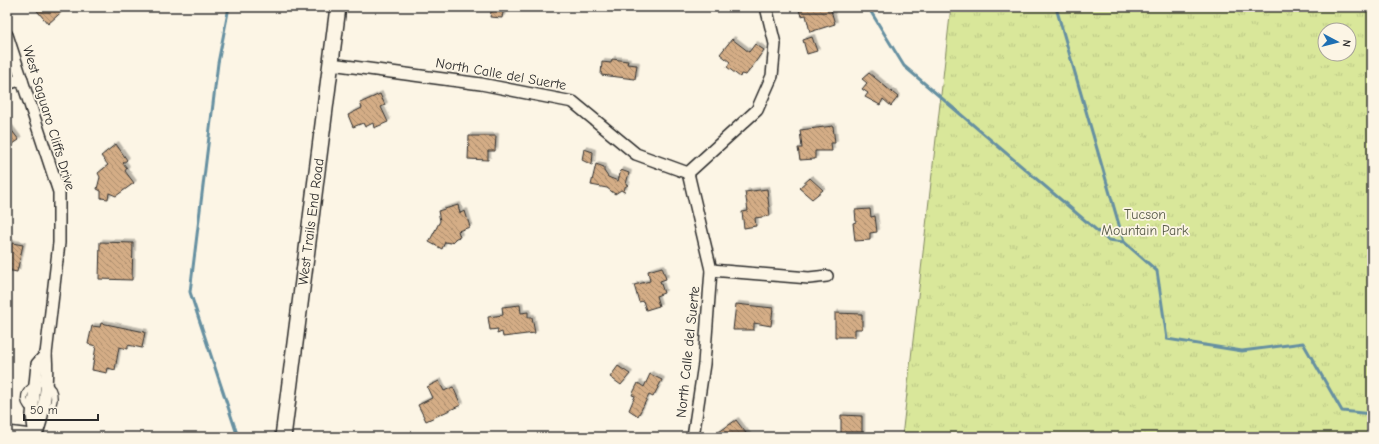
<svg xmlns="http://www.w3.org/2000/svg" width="1379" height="444" font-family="'Comic Neue',sans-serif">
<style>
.park{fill:url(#park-tufts);stroke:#828962;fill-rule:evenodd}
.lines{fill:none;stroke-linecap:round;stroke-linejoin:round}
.stream{stroke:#6690a1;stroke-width:3}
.building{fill:url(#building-back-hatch);stroke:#2b2b2b;filter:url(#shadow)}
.lane-casing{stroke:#2b2b2b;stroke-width:8}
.street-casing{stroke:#2b2b2b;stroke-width:14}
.secondary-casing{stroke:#2b2b2b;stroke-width:18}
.lane{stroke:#fcf5e5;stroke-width:5.5}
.street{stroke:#fcf5e5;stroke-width:11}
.secondary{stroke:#fcf5e5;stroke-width:15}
.labels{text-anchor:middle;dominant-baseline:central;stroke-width:3.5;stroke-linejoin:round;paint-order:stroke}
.street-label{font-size:14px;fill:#2b2b2b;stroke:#fcf5e5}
.park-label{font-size:14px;fill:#565a47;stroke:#fcf5e5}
</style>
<defs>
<pattern id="park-tufts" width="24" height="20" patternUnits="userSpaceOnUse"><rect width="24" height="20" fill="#d9e79a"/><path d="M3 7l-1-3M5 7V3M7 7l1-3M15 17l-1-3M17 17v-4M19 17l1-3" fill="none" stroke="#bac685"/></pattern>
<pattern id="building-back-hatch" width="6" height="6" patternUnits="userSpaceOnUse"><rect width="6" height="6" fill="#d4ad86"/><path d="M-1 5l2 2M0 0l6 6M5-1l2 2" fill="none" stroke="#ac8d6e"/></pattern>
<filter id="shadow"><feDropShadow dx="2.5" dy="-2.5" stdDeviation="0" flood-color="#0004"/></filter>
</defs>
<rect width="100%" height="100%" fill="#fcf5e5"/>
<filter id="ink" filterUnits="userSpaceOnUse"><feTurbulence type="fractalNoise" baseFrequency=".025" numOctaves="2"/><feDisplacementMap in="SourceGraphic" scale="8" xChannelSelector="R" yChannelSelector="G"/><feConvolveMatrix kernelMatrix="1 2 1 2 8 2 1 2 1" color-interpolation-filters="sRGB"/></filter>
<g filter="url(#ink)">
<path class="park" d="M951 7H1372V437H902ZM1325 30H1349V54H1325Z"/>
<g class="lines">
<g class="stream">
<polyline points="229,7 218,63 190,292 238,437"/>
<polyline points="868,7 904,66 1108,240 1124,242 1157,271 1167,339 1242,351 1303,343 1342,411 1372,414"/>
<polyline points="1058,7 1057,11 1124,242"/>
</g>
</g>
<g class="building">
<polygon points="34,7 67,7 48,24"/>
<polygon points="492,7 504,7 502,18 490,17"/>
<polygon points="798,7 830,7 835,24 810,32 806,15 801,16"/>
<polygon points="812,37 817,51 807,54 803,40"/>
<polygon points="732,39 749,52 755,44 764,50 746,75 741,74 740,77 727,67 730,62 720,54"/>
<polygon points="612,59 628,61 627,64 637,65 635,79 601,75 602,62 611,63"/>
<polygon points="869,73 898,97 891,106 883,99 880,105 865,97 868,93 862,89 867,83 862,79"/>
<polygon points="380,94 385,105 381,107 388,122 374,128 373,123 365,127 363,123 353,127 348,115 362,108 360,103"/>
<polygon points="7,124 19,140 7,148"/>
<polygon points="833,126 835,143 831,143 832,151 815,151 815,159 800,160 798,148 802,148 800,130"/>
<polygon points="469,136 496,136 495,151 488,151 488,160 468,159"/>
<polygon points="116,144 127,160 123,163 127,168 125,171 134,183 116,196 109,193 108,199 101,198 101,191 97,189 100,177 98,173 108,165 101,156"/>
<polygon points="584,149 593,152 592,165 582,160"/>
<polygon points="596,164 604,167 604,171 608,177 618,181 621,170 629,173 626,184 628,185 625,187 624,192 621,190 615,194 607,188 591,185"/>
<polygon points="810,178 823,190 812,199 799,188"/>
<polygon points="767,189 770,216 755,218 756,226 744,228 742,212 748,211 745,192"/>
<polygon points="458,205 460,213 465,211 470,227 458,231 460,237 456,238 451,243 445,242 442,249 429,242 440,221 438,211"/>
<polygon points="870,209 871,217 875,216 877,232 870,233 870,240 855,241 853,223 856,222 855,210"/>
<polygon points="7,242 23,245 17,272 7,270"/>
<polygon points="100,242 133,243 132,280 99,279"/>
<polygon points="662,267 666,279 660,281 664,293 656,296 659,306 646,310 643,301 639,302 634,285 650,281 648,271"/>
<polygon points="736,304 773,308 771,326 754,323 754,330 733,330"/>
<polygon points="520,305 521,313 528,312 528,317 532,317 535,333 503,337 502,332 497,334 498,329 490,330 488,317 503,315 502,307"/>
<polygon points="835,313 862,314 862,329 855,329 855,337 835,337"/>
<polygon points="101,323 145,332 142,348 128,345 128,349 119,347 115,370 108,368 107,373 92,370 96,346 88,344 92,326 100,327"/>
<polygon points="618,366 630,374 621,385 610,377"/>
<polygon points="650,374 662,380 653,397 649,395 638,416 629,410 635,396 632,395 638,383 644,387"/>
<polygon points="439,381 444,391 453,387 461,405 426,421 418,405 432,398 427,387"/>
<polygon points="841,415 862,416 862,437 841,437"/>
<polygon points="736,420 749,437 712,437"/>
</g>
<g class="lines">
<defs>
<path id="lane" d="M31 410C8 390 54 368 54 398 54 406 49 409 43 412"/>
<g id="street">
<path d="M7 35 59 192V243L46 354C48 381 45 412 36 437"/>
<polyline points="331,64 481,84 573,102 636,154 688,173 711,270 704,364 693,437"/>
<polyline points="7,84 22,79"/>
<polyline points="688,173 757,110 772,76 775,44 766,7"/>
<polyline points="711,270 809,278 827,276"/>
<polyline points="35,436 32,415 37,364 46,354"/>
</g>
<g id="secondary">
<polyline points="7,434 31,437"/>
<path id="s1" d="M283 437 338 7"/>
</g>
</defs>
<use href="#lane" class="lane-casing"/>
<use href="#street" class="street-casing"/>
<use href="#secondary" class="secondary-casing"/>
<use href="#lane" class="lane"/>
<use href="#street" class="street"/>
<use href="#secondary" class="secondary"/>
</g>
</g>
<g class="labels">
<g class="street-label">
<text transform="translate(501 74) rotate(10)">North Calle del Suerte</text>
<text transform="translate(49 118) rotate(73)">West Saguaro Cliffs Drive</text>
<text stroke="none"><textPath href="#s1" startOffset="217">West Trails End Road</textPath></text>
<text transform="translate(688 352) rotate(-84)">North Calle del Suerte</text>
</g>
<g class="park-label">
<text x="1145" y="214">Tucson<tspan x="1145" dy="16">Mountain Park</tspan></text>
</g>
</g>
<rect width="1379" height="444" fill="none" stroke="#fcf5e5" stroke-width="24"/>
<rect x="12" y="12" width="1355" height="420" fill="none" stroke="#2b2b2b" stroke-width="1.5" filter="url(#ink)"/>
<g transform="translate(1337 42) rotate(97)"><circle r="19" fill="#fcf5e5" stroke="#a8a49b"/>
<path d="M0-3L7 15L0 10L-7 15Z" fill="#1f6fb2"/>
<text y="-6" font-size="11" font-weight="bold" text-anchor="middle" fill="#2b2b2b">N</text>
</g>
<path d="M24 414v6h74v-6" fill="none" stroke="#2b2b2b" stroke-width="2"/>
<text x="30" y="414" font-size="12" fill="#2b2b2b" stroke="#fcf5e5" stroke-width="3" paint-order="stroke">50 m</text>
</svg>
